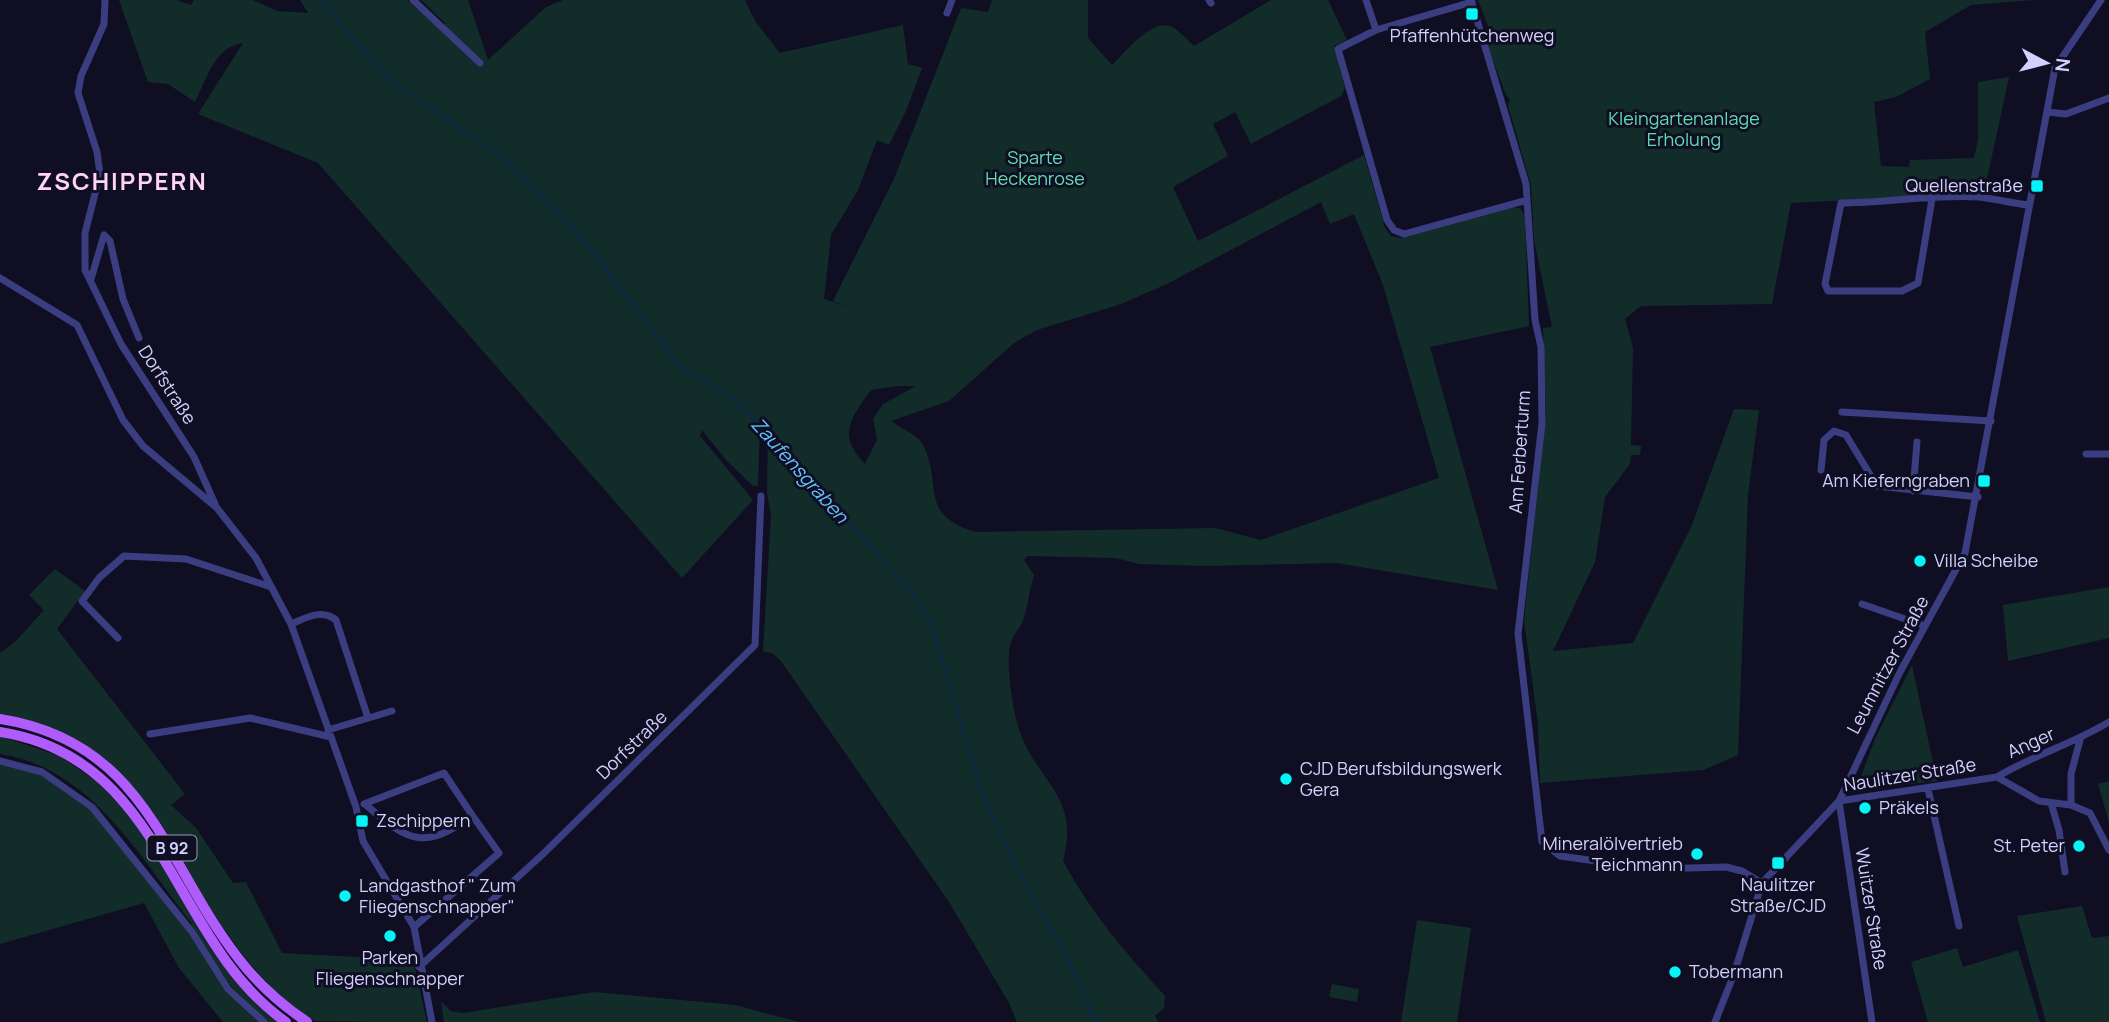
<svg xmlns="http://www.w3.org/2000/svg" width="2109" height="1022" font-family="Manrope,sans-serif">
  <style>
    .green { fill: #122d29; fill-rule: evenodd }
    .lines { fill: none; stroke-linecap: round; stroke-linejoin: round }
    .stream { stroke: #0e2947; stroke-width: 2.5 }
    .street { stroke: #3a3e81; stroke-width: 7 }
    .primary { stroke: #b05bfb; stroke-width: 10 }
    .poi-dot { fill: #05f5f6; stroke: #100e23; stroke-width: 2.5 }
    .labels { text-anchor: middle; stroke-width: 6; stroke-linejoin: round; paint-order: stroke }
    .shield { fill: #100e23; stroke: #9896bc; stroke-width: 2 }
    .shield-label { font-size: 16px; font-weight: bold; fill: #d2d1fe }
    .poi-label { font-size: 18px; fill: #d2d1fe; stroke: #100e23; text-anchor: start }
    .park-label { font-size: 18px; fill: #5fddb1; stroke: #100e23 }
    .street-label { font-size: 18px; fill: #d2d1fe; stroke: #100e23 }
    .water-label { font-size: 19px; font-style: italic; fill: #62c3fc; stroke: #100e23 }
    .district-label { font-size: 24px; font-weight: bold; letter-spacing: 2px; fill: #fed3f3; stroke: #100e23 }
  </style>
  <rect width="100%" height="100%" fill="#100e23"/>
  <path class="green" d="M119,0h57l15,5 3,-5h59l24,11 31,2 -8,-13h107l33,29 5,-6 -24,-23h47l20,60 58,-53 17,-7h182l10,21 25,32 123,-28 5,39 14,4 -16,43 -17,34 -12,-5 -19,50 -27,45 -7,64 25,8 -16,-6 61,-122 67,-171 27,4 4,-12h96v38l24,27c13,-12 40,-48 60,-38 8,4 15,13 22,19l77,-46h57l19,40 -13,6 11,42 -4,8 -90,48 -16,-32 -22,12 15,32 -55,31 25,54 166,-86 21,73 6,8 10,2 113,-31 7,2 4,8 4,109 -99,21 68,243 -161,-27 -131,3 -67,-2 -23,-6 -89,-2 -3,4 10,15c-5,16 -6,33 -12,48 -3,6 -9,12 -11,19 -6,15 1,64 6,80 14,57 65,71 46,138 26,51 64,94 102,136l-1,12 -9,8 3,6h-141l-8,-19 -60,-101 -168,-241 -9,-8 -9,-1 8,-137 -4,-22 1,-68 -8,-5 -2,66h-5l-27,-26 -24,-30 -2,6 53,64 -71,78 -364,-415 -120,-49 45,-71c-28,3 -37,37 -48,59l-27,-18 -20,-2zM1321,202l9,22 24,-10 29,71 56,193 -178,62 -46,-12 -238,4c-61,-16 -33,-50 -55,-89 -6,-9 -22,-15 -31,-22l58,-20 65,-58 23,-13 84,-26 46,-20zM897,386h19l-33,18 -10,15 4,21 -12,24c-28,-29 -15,-45 6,-74z
    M1478,0h556l-63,5 -46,27 5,47 -34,18 -22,5 7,64 28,1 1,-7 64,-2 4,-19v-57l31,-5 -25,116 -193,10 -19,101 -131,2 -16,13 8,29 -2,97 10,1 -1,9h-9l-1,9 -25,33 -10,65 -42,89 80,-8 59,-118 42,-116 25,1 -11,85 -10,260 -35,15 -163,13 -2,-60 -14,-103 22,-206 -3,-86 9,-1 -18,-87 -3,-55 -23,-79 2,-7 -4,-4 -20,-53 2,-16z
    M55,569l30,22 -28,38 128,165 -14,11 25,23 37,55 13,-1 36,71 131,7 14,62c-22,0 -96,0 -112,-1 -20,-7 -39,-29 -53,-44 -97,-106 -94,-228 -262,-263v-61l16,-12 28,-31 -15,-15z
    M2109,587v51l-101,23 -5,-56z
    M1912,665l25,116 -81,9 19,-51z
    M0,736l60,20 37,26 29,28 124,186 28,26h-10l-37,-36 -41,-60 2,-2c-52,-67 -101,-156 -192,-170z
    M0,764l33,7 36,20 22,18 98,125 39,57 31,31h-36l-44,-54 -35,-65 -144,41z
    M2109,781v42l-11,-39z
    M2082,906l10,32 17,-2v86h-63l-29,-106z
    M1417,920l54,8 -14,94h-56z
    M1957,948l6,19 55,-17 22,72h-112l-17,-60z
    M1332,984l27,5 -2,13 -28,-5z
    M594,992l141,13 64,17h-355l-3,-21 10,10 12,2z"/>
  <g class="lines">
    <path class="stream" d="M320,0l69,79 114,79 81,82 97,127 46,27 57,52 32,43 97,103 18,32 51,168 32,71 53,94 29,65"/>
    <path class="street" d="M105,0l-1,24 -23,52 -3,17 19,59 3,22 -15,59v37l36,74 73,113 21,47
      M413,0l67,63
      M1209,0l2,3
      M1366,0l10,30
      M1471,0l55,184 9,136 6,27 1,76 -24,211 24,208 18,14 93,13 73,-2 16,4 20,12
      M1472,2l-96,28 -38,19 49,171 7,10 10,4 123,-34
      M947,13l5,-13
      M2047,112l19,2 43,-16
      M1932,199l-14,84 -16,8h-74l-3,-7 16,-81c45,0 92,-9 138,-6 16,2 33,6 49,8
      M104,235l6,6 13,58 16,39
      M0,278l77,47 46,95 20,26 74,62 39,50 35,66 65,183 7,34 51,86 18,95
      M91,279l13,-44
      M1842,412l149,9
      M2086,454h23
      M1821,470l3,-30 10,-9 12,4 31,51 101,11
      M1913,491l4,-49
      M1862,604l63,22
      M291,624c15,-6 31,-16 45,-4l32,98
      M118,638l-36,-37 17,-23 25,-22 62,3 85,28
      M328,730l64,-19
      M150,734l100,-16 81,19
      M0,761l42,11 50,35 100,125 36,57 36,33
      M1997,777c36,-22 76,-33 112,-55
      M1928,789l31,137
      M1839,801l158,-24 42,24 32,4 19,8 19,37
      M1839,801l33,221
      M2051,803l8,27 6,42
      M364,804l80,-31 28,42
      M365,804c42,37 60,48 107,11l27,38 -85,74
      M2071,805v-31l9,-34
      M419,967l124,-113 212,-209 6,-149
      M1715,1022l19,-48 28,-91 77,-82 61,-129 65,-119 90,-485 46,-68"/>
    <path class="primary" d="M0,719c152,24 165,153 247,250 18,21 38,38 60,53
      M0,732c167,26 169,208 286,290"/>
  </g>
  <g class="poi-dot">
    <rect x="1465" y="7" width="14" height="14" rx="3.5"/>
    <rect x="2030" y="179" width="14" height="14" rx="3.5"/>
    <rect x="1977" y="474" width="14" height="14" rx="3.5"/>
    <circle cx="1920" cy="561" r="7"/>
    <circle cx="1286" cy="779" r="7"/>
    <circle cx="1865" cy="808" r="7"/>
    <rect x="355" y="814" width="14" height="14" rx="3.5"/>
    <circle cx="2079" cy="846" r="7"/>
    <circle cx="1697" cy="854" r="7"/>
    <rect x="1771" y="856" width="14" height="14" rx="3.5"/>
    <circle cx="345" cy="896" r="7"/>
    <circle cx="390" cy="936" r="7"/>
    <circle cx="1675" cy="972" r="7"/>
  </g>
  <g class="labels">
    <rect class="shield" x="147.5" y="835.5" width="49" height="25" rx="5"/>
    <g class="shield-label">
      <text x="172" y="854">B 92</text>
    </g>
    <g class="poi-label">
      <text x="1472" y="42" text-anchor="middle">Pfaffenhütchenweg</text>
      <text x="2023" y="192" text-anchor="end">Quellenstraße</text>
      <text x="1970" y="487" text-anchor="end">Am Kieferngraben</text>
      <text x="1934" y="567">Villa Scheibe</text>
      <text x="1300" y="775">CJD Berufsbildungswerk<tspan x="1300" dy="21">Gera</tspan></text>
      <text x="1879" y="814">Präkels</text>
      <text x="376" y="827">Zschippern</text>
      <text x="1683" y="850" text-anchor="end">Mineralölvertrieb<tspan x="1683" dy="21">Teichmann</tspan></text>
      <text x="2065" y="852" text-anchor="end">St. Peter</text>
      <text x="1778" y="891" text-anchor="middle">Naulitzer<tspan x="1778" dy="21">Straße/CJD</tspan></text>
      <text x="359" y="892">Landgasthof " Zum<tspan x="359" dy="21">Fliegenschnapper"</tspan></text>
      <text x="390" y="964" text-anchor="middle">Parken<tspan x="390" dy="21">Fliegenschnapper</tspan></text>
      <text x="1689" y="978">Tobermann</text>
    </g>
    <g class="park-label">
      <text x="1684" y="125">Kleingartenanlage<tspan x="1684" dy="21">Erholung</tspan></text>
      <text x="1035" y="164">Sparte<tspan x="1035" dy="21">Heckenrose</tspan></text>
    </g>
    <g class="street-label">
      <text transform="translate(167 385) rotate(57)" y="6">Dorfstraße</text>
      <text transform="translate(1520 452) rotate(-86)" y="6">Am Ferberturm</text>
      <text transform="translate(1888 665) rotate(-62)" y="6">Leumnitzer Straße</text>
      <text transform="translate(2031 743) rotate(-24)" y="6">Anger</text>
      <text transform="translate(632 745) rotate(-44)" y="6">Dorfstraße</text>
      <text transform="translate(1910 775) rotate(-9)" y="6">Naulitzer Straße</text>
      <text transform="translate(1871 909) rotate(81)" y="6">Wuitzer Straße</text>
    </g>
    <g class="water-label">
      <text transform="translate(800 470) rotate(48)" y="7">Zaufensgraben</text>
    </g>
    <g class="district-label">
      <text x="122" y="190">ZSCHIPPERN</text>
    </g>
  </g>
  <g transform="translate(2046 63) rotate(97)" stroke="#100e23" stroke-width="5" paint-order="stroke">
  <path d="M0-5L12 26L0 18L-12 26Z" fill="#d2d1fe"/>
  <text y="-10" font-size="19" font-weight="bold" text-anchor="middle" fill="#d2d1fe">N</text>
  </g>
</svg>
